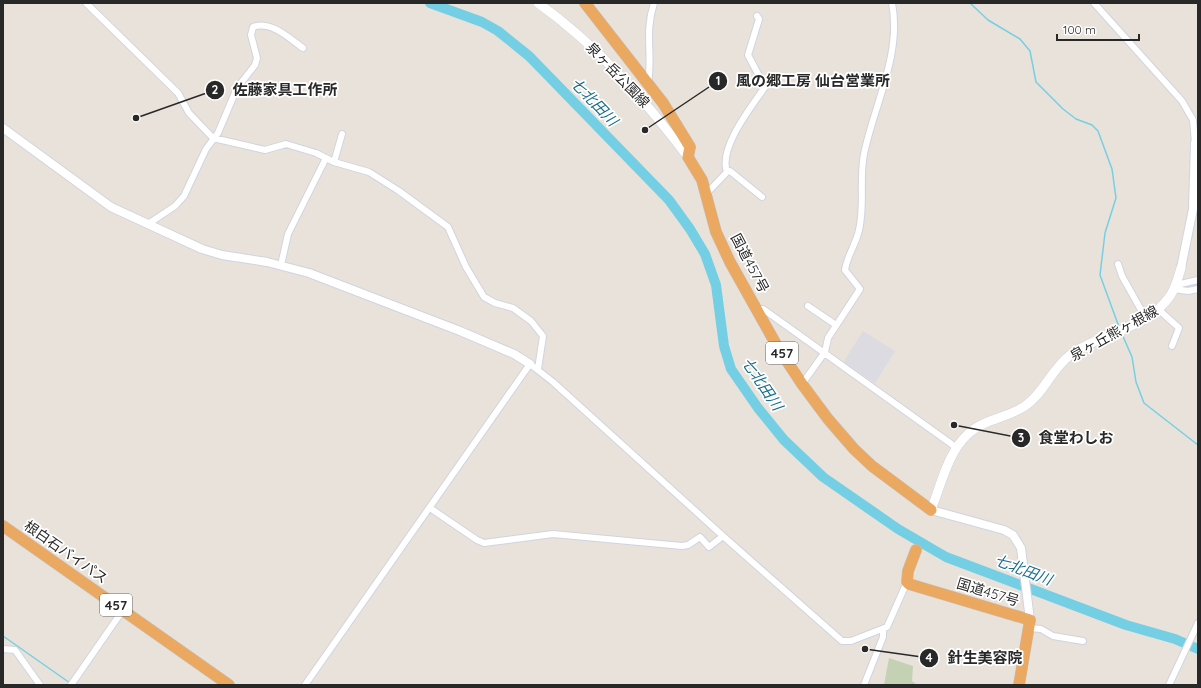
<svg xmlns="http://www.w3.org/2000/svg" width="1201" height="688" font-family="Quicksand,'Noto Sans JP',sans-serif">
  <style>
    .industrial { fill: #dcdbe2 }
    .cemetery { fill: #c4d2b3 }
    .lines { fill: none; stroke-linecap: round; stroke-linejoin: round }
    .stream { stroke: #75cfe4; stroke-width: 1.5 }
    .river { stroke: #75cfe4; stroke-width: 10 }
    .minor-casing { stroke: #d0d4e0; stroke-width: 8 }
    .tertiary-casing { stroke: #d0d4e0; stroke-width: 10 }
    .secondary-casing { stroke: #d0d4e0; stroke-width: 10 }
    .trunk-casing { stroke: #c3c3c3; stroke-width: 12 }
    .minor { stroke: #fff; stroke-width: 6 }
    .tertiary { stroke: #fff; stroke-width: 8 }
    .secondary { stroke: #fff; stroke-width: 9 }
    .trunk { stroke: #eba861; stroke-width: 11 }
    .labels { text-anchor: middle; stroke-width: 3.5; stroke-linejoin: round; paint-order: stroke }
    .shield { fill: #fff; stroke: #686868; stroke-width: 1 }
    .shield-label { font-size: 13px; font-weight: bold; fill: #282828 }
    .street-label { font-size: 14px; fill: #282828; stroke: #fff }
    .water-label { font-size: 15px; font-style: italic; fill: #176d8c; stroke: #fff }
    .leader { fill: none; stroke: #282828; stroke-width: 1.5 }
    .callout-dot { fill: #282828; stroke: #fff; stroke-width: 1.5 }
    .mark-label { font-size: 12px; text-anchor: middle; font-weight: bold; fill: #fff }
    .callout-label { font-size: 15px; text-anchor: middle; font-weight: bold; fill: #282828; stroke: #fff; stroke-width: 3.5; stroke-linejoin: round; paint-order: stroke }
  </style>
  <rect width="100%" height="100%" fill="#e9e2da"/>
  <path class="industrial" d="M863,331l32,20 -20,32 -32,-20z"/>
  <path class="cemetery" d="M889,658l24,8 -1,15 5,4h-33z"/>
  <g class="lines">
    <path class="stream" d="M970,3l18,17 32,19 10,12 6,31 27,27 13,10 16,6 6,6 14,38 4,29 -11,35 -5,42 19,52
      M1122,334l10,23 4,25 8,21 54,42
      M3,636l67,47"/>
    <path class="river" d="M430,3l52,19 16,9 31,25 140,144 21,29 15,25 11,31 8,61 7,23 27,39 26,32 39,37 75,52 48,28 180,68 49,14 23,10"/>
    <g class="minor-casing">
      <path id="minor" d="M86,3l92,90 11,20 24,25 52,12 21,-6 30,9 18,9 35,10 30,19 49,36 18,40 18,30 11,6 18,5 18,13 12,15 -5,33
        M1094,3l88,98 11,19 2,23
        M648,83c5,-28 -4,-50 6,-80
        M334,162l8,-28
        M727,172c-9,-24 25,-66 38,-85l-17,-32 11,-36 -2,-3
        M707,193l20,-21 3,-1 32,26
        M148,224l27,-18 9,-10 22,-47 12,-16 19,-45 18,-23 2,-7 -6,-23 2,-8c18,-7 37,12 50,21
        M1118,264l4,12 23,41
        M281,265l7,-31 38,-76
        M1176,285l22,-5
        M1174,289l14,2 10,-2
        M808,306l28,19
        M757,309h6l194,139
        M1158,309l21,19 -7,18
        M802,384l23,-32 3,-14 32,-49 -15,-19c2,-14 11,-26 14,-40 6,-25 0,-50 5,-76 10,-49 38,-100 28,-151
        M430,508l47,32 7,3 69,-9 129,12 6,-1 12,-8 9,10 14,-11
        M1030,628l11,1 12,7 30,5
        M3,649l12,1 25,35
        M71,685l52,-75
        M305,685l225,-321 23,18 170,154 119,105h9l36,-14 20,-45
        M864,685l19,-48v-7
        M1169,685l29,-62"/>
    </g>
    <g class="tertiary-casing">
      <path id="tertiary" d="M3,128l108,79 91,42 20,6 45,7 42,11 151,58 54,23 16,10
        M1181,268l12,-59 2,-66
        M931,510l73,20 9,5 8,13 9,72"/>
    </g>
    <g class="secondary-casing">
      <path id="secondary" d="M538,3c59,42 106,96 150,154
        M931,510c10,-25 17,-58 37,-76 16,-15 39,-16 57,-28 19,-13 26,-36 44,-50 30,-23 79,-27 101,-60 6,-9 8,-18 11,-28"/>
    </g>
    <g class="trunk-casing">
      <path id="trunk" d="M585,3l78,100 27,44 -2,10 14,23 14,52 14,30 47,84 25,38 26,35 26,30 18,17 59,44
        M3,526l226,159
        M916,550l-8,21 -1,11 2,2 121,36 -11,65"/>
    </g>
    <use href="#minor" class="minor"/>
    <use href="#tertiary" class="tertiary"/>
    <use href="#secondary" class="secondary"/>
    <use href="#trunk" class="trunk"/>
  </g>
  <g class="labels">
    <g class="shield">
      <rect x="766" y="342" width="32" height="22" rx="3"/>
      <rect x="100" y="594" width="32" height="22" rx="3"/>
    </g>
    <g class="shield-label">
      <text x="782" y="358">457</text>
      <text x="116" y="610">457</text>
    </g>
    <g class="street-label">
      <text transform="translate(618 75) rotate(46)" y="5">泉ヶ岳公園線</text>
      <text transform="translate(750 263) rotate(62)" y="5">国道457号</text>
      <text transform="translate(1114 333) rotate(-29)" y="5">泉ヶ丘熊ヶ根線</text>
      <text transform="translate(66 552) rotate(35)" y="5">根白石バイパス</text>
      <text transform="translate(988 592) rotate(17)" y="5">国道457号</text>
    </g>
    <g class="water-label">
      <text transform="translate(594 102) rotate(46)" y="5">七北田川</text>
      <text transform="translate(762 384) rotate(56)" y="5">七北田川</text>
      <text transform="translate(1023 570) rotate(21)" y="5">七北田川</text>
    </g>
  </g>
  <path class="leader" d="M645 130L718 81M136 118L215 90M954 425L1021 438M865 649L929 658"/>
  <g class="callout-dot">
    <circle cx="645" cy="130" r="4"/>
    <circle cx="136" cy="118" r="4"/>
    <circle cx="954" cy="425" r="4"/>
    <circle cx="865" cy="649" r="4"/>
    <circle cx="718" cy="81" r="10"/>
    <circle cx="215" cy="90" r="10"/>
    <circle cx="1021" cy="438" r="10"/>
    <circle cx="929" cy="658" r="10"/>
  </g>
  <g class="mark-label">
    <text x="718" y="85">1</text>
    <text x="215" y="94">2</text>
    <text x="1021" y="442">3</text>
    <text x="929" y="662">4</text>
  </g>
  <g class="callout-label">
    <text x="813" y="86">風の郷工房 仙台営業所</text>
    <text x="285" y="95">佐藤家具工作所</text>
    <text x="1076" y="443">食堂わしお</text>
    <text x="985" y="663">針生美容院</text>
  </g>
  <rect width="1201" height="688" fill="none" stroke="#282828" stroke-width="8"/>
  <path d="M1057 34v6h82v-6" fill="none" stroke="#282828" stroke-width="2"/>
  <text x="1063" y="34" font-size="12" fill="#282828" stroke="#ffffff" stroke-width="3" paint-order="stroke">100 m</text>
</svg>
